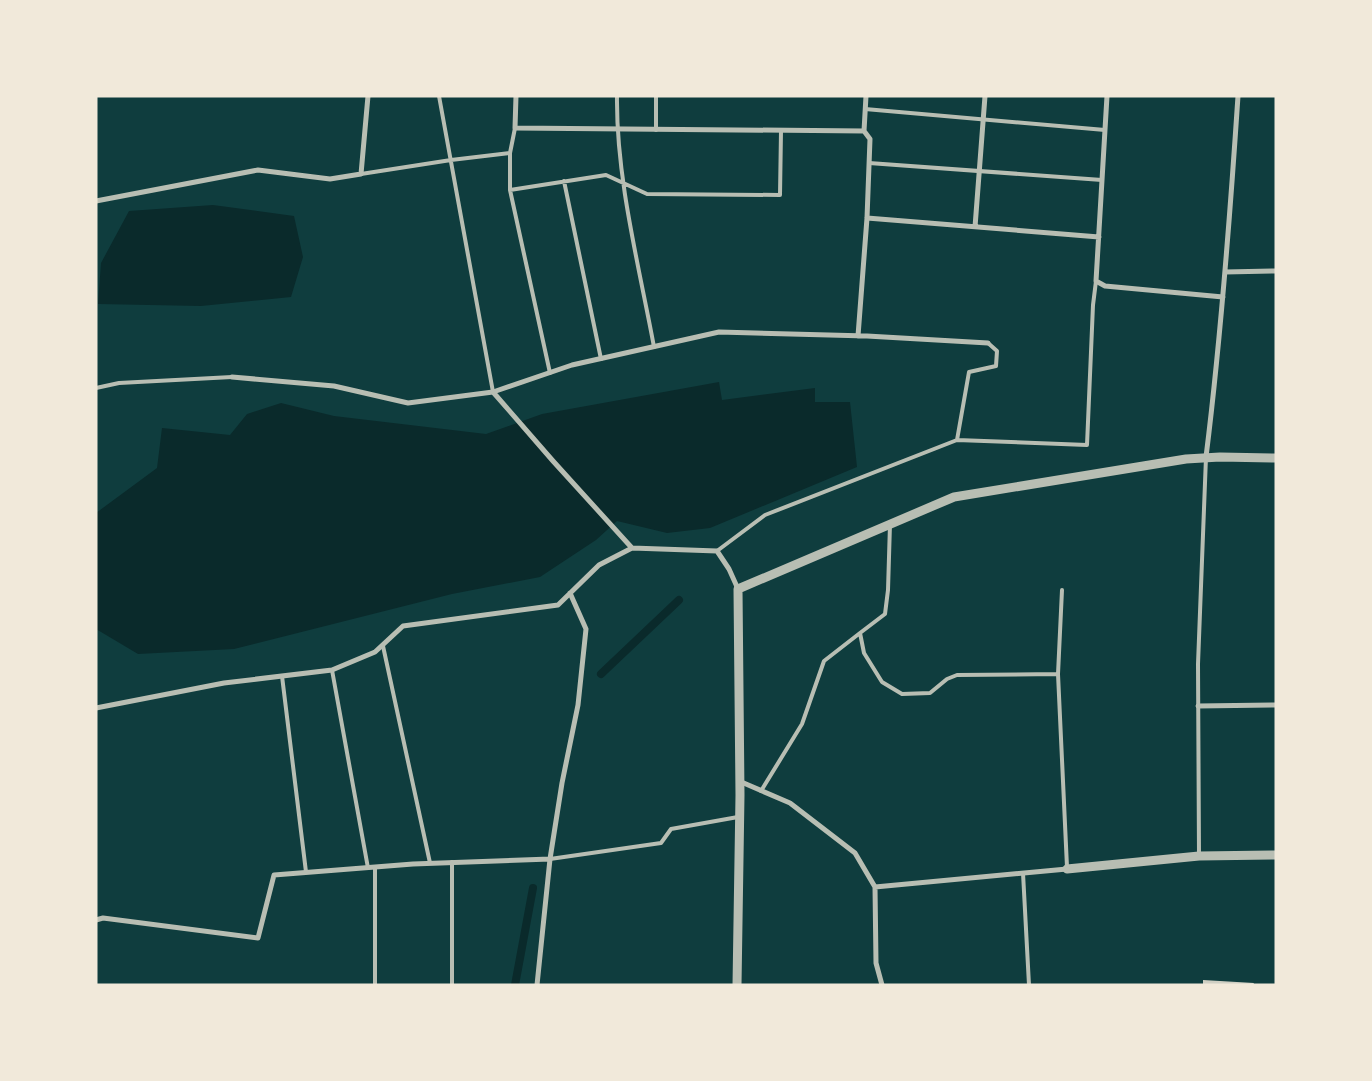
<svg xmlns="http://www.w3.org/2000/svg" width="1372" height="1081" font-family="'Fira Sans',sans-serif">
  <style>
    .water { fill: #0a2a2b }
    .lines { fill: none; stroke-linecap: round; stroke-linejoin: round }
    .stream { stroke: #0a2a2b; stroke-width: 8 }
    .building { fill: #cfcfc3 }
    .service { stroke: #b8beb3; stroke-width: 4 }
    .minor { stroke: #b8beb3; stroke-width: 5 }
    .tertiary { stroke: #b8beb3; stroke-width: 9 }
  </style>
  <rect width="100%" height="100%" fill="#0f3d3e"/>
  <path class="water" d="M213,205l81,11 9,41 -12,40 -90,9 -103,-2 3,-41 28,-52z
    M719,382l3,18 93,-12v14h35l7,65 -147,61 -43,5 -50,-12 -21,19 -56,37 -88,17 -218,55 -96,5 -42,-25v-116l61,-45 5,-40 68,7 17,-21 34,-11 53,13 152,18 56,-20z"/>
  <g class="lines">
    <path class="stream" d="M601,674l78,-74
      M515,985l18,-97"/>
  </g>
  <path class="building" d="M1203,980l51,3 -1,2h-50z"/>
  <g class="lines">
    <path class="service" d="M439,96l54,296
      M617,96c-1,82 22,170 37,251
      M656,96v34
      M865,109l240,21
      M515,128l-5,25v37l40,183
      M869,163l233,17
      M361,174l90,-14 59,-7
      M564,181l37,178
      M510,190l96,-15 41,19 133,1 1,-64
      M96,388l23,-5 113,-6
      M957,440l12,-68 27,-6 1,-15 -9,-8
      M717,551l48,-36 192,-75 130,5 6,-140 3,-24
      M1062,590l-4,84 9,193
      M860,633l25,-19 3,-24 2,-66
      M383,646l47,217
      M332,670l36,198
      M282,676l24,196
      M761,791l41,-67 22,-63 36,-28 4,20 18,29 20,12 28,-1 17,-14 10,-4 101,-1
      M1199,855l-1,-191 8,-207
      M550,859l111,-16 10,-14 67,-12
      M375,867v118
      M1023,873l6,112
      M452,985v-123"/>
    <path class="minor" d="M516,96l-1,32 349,3
      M1107,96l-11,185 9,5 118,11
      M96,201l162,-31 72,9 31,-5 7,-78
      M867,218l232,19
      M975,227l10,-131
      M1225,272l51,-1
      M858,336l9,-118 3,-79 -6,-8 2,-35
      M232,377l102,9 74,17 85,-11 79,-27 147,-33 148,4 121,7
      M493,392l60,69 79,87
      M1206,457c15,-120 24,-240 32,-361
      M1198,706l78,-1
      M96,708l128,-25 108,-13 43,-18 28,-26 155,-21 41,-40 33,-17 85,3 12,18 9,20
      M739,781l51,22 65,50 20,34 192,-18
      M875,887l1,76 6,22
      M96,920l7,-2 155,20 16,-63 139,-11 137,-5
      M537,985l13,-126 12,-76 16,-78 8,-76 -16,-36"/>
    <path class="tertiary" d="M1067,869l132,-13 77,-1
      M737,985l3,-190 -2,-206 216,-92 232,-38 34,-2 56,1"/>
  </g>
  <rect width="1372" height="1081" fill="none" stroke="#f1e9da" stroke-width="195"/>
</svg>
